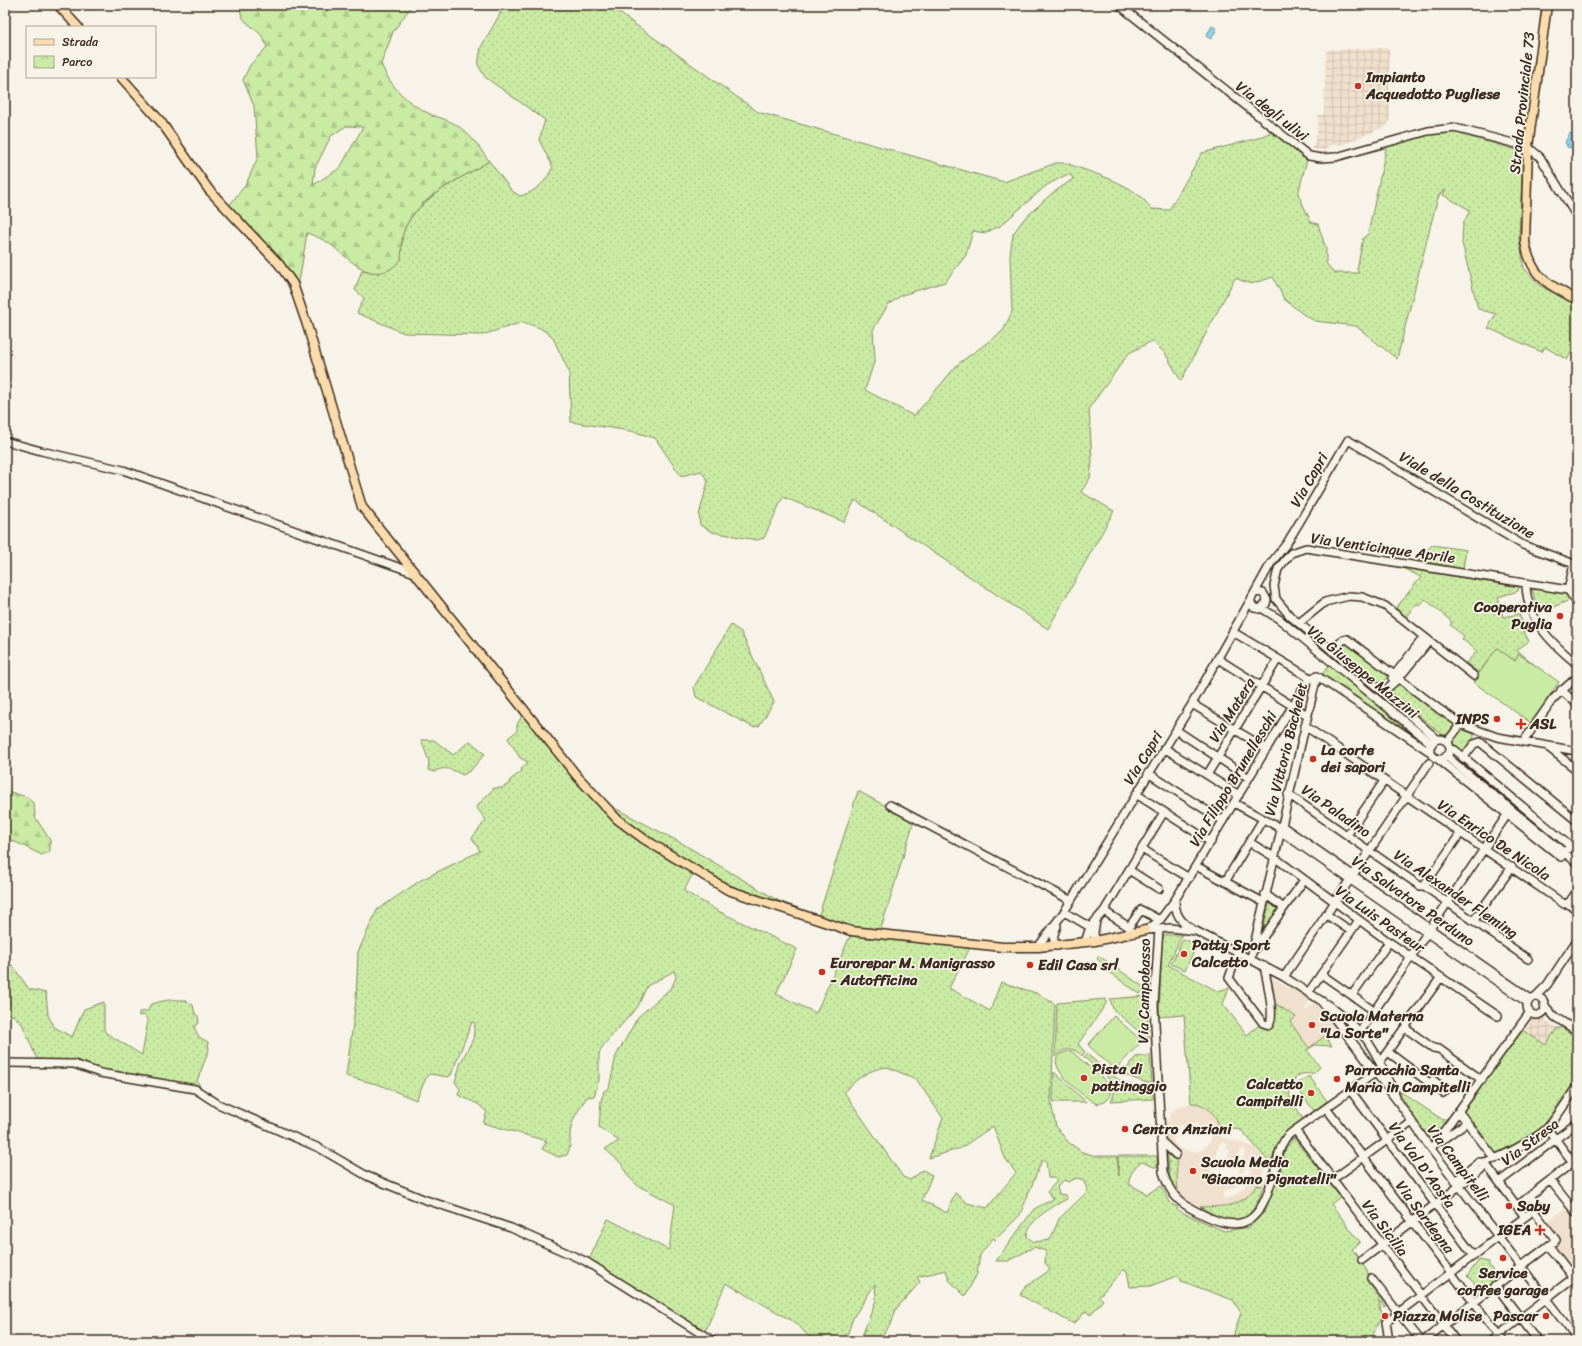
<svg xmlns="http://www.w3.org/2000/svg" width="1582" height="1346" font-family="Sriracha,sans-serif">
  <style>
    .built { fill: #f1e0ce; fill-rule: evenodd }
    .industrial { fill: url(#industrial-grid) }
    .grass { fill: url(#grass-dots); stroke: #828a60; fill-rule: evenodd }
    .forest { fill: url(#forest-firs); stroke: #828a60; fill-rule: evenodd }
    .park { fill: url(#park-crowns); stroke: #828a60 }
    .pitch { fill: #caeba3; stroke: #828a60 }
    .water { fill: url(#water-ripples); stroke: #6c8e9b }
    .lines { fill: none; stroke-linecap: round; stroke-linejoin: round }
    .minor-casing { stroke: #3b2a1e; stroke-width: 10 }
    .major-casing { stroke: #3b2a1e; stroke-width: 11 }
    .minor { stroke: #f7f3e8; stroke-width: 7 }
    .major { stroke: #fcdcac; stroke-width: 8 }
    .poi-dot { fill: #c8321e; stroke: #f7f3e8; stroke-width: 1.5 }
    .labels { text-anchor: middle; stroke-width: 3.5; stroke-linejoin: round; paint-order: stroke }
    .poi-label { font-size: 15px; font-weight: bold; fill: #3b2a1e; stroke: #f7f3e8; text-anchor: start }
    .street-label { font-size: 15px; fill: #3b2a1e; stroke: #f7f3e8 }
  </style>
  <defs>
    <pattern id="industrial-grid" width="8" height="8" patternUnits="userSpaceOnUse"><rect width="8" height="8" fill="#f1e0ce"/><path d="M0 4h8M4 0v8" fill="none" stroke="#d0c0b0"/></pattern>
    <pattern id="grass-dots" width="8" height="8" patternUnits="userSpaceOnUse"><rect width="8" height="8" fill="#caeba3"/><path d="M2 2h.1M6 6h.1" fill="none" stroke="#aeca8c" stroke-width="1.8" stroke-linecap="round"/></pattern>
    <pattern id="forest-firs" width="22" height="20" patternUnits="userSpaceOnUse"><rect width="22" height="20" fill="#caeba3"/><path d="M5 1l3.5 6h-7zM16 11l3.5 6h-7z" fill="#aeca8c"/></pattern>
    <pattern id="park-crowns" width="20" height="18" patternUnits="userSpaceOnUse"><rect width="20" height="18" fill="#caeba3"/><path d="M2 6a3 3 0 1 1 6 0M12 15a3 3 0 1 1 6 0" fill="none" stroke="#aeca8c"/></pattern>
    <pattern id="water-ripples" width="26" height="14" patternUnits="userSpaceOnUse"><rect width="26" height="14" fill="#8cd1ee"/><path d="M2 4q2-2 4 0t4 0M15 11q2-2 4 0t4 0" fill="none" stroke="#7ab4cc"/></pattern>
  </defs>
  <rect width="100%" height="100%" fill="#f7f3e8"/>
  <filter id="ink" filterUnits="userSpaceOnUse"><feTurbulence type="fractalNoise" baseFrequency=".025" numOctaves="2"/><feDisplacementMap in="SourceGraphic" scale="8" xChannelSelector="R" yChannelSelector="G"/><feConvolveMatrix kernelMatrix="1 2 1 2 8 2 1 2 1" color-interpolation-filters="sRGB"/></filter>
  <g filter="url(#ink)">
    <path class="built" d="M1271,978l19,11 1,-2 19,12 -6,12 11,-9 20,27 -26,19 -19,-27 5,-4 -19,-13z
      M1194,1103l12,4 7,6 5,9 1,14 37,12 11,13 -6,16 5,2 -3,7 -6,-1 -9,12 -14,7 -34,3 -22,-13 -2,-42 -9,-12 -1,-16 5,-10 5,-6 7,-3zM1197,1122l1,1 -2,3 3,1 1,5h3l-1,-5 8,-2 3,7 -3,9 -5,7 -8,4 -17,-3 -6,-6 -1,-4 3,-2 -1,-3h2l-5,-1 3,-2 -2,-4 14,-3 1,2zM1221,1142l7,2 -2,4 4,2 -6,15 8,3 9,-20 5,2 -8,21 5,2 8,-19 6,3 -7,17 1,1 -1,5 -11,13 -11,5h-5v-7l11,-3 9,-10 -5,-2 -2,5 -11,3h-8l-6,-7 -1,-12 7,2 2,-4 -3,-1 2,-5 -3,-2z
      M1568,1206l9,11v54l-3,3 -21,-27 8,-6 -14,-19z"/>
    <path class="industrial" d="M1386,48l3,2 1,69 -3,7 -46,19h-9l-7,5 -13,-1 5,-15 1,-19h6l2,-63 2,-2z
      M1541,1017l16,11 -11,17 -22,-14 9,-12z"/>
    <path class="grass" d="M502,5h106l150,107 246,70 52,-19h10c27,11 70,20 85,46l18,1 33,-57 56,-15 15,-7 35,25 -10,38 13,28 7,2 8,25v14l8,10h25l-2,-3 6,-32 5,-4 19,-90 39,-10 26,-2 69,19 2,6 -4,79 5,32 15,17 38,20v38l-10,17 -22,-13 -3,5 -54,-24 8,-14 -18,-5 -16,-66 1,-19 7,-14 -27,-15 2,-5 -6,5 -4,13 -38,151 -41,-33 -41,-5 -11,-6 -20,-16 -11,-22 -22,7 -16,-6 -54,103 -16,-28 -13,-12 -23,12 -40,55 3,54 -2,16 -9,14 33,19 -66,118 -193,-129 -11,22 -61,-25 -19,41 -7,2 -45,-8 -12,-7 -1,-10 9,-34 -7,-10 -20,5 -26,-38 -24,-7 -60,-9 -2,-50 -17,-36 -12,-8 -17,-6 -41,13 -78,-2 -47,-20 7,-15 -9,-8 7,-20 16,3 23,-13c1,-9 0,-22 3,-30 14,-33 57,-51 85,-69l23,30 8,5c17,-4 26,-15 33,-29l-14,-27 6,-20 -60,-43 -7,-12 3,-18 19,-33zM1066,175h5l2,4 -23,16 -27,25 -10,14 -3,22 2,56 -9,19 -45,33 -44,52 -49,-26 10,-31 -2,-29 15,-25 14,-10 43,-13 21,-27 7,-24 12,2 15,-7 47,-41z
      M1400,567l119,18 -1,6 -20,6 5,20 16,-3 4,10 -3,1 9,16 -12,9 19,16 -17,-12 -4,7 -18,-13 -18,25 -13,-10 11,-12 -15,-12 2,-3 -14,-11 2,-3 -27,-23 -6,6 -3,-1 -10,13 -10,-9 25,-31z
      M1532,589l33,4 5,7 -31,13z
      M731,625l10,7 33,70 -15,24 -6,1 -57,-30 -2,-10z
      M1398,683l57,41 -10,13 -56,-46z
      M524,712l87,104 83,55 -10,20 34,20 79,38 -21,45 40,19 34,-77 120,12 -21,40 41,23 11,-29 35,11 19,11 -4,99 5,23 12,16 14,10 14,4h21l2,20 -1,-20h39v11h-3l-12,-5c-7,2 -14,15 -13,22l18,10 14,-8 10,18 7,3 -1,3 47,21 26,-4 15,-16 15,-39 5,-23 9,-11 46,59 -9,7 29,38 -8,7 16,23 -2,8 20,26 -2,1 -6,-7 3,9 -2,-1v2h2l2,6 3,-1 1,1 -5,4 -1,-2 -11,23h-141l4,-4 8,-24 -8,-13 -52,-19v-3l-4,-2 -27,10 -20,1 -3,-16 -4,-1 -24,26 4,4 -13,15 -4,-4 -12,13 -54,-29 4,-7 26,-18 -5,-7 1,-12 -12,-4 -26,14h-12l38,-52 19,-10 -6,-7 10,-11 -3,-3h-6l-2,-17 -4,-1 -22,55 -25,25 -2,-2 -13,17 -3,19 -12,22 -16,-16 -3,-10 -29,7 3,5 -24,27 -4,13 -9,13 -1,6h-22l16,-41 -1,-16 -22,34 -8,23c-23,0 -33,4 -47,-17l-72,-41 -22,51 -116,-72 20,-43 61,31 6,-45 -38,-20 -9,-9 -7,-13 -16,-14 14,-8 -20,-14 2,-26 3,-10 5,-3 7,-32 22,-39 34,-30 4,-10 -2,-6 -27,15 -9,20 -36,41 -3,7v26l-5,16 -7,1c-6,9 -14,20 -16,31 -3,11 2,14 -4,27l-9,2 -16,-8 5,-8 -64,-18 4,-11 -9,-8 -20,-9 2,-6 -5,-7 6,-20 12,-23 2,-16 -3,-1 -21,53 -3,2 -18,-3 -3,2 -11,24 -36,-15 -34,-9 10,-76 2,-48 19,-42 44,-30 59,-29 -8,-13 14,-18 -10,-13 18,-19h8l8,-5 -1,-2 13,-10 -1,-2 7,-7 -8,-4 -12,-20 9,-7v-6zM887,1067l29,12 27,39 -14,40 32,-10 32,-22 12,32 11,15 -29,35 -20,-5 -12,-10 -8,20 -25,-13 10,-25 -9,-5 -13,10 -7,-3 -59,-85c12,-13 25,-23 43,-25zM1077,1178l6,2 5,11 -29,28 -9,21 -16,2 -7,-5c0,-17 27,-31 40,-38l-2,-4 -6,-1 -2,-7 7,-7 4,2z
      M421,740h13l19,15 17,-14 15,13 -14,16 -8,5c-11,-5 -18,-10 -29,-3l-6,-2 1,-9z
      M858,791l39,21 18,6 -36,117 -106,-27 -125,-68 -39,-30v-5l74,39 94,56 41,18z
      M1270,901l11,8 -17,22 -1,-2z
      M1165,935h17l-14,30 49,26 12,-3 -6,16 24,31 12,-10h3l12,-11 2,-10 20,13 -6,5 19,26 16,-12 7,10 -17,-1 -8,5 13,17 -6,6 -13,1 -6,4 -6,17 14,24c-21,16 -25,19 -32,45l-30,-34 -22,-4c-4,-14 -14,-23 -28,-23l-7,-88 -25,2 3,-77z
      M12,965l17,24 17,4 2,22 6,12 18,10 12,-28 20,-7v27l2,4 36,22 6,-35 -4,-5 -5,1v-4l9,-1 2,-6c12,-5 31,-9 43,0l2,9 3,2 1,7 -5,4 5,10 9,5 1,8 -12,31 7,12 -98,-20 -37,-11 -32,-3 -15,-35 -8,-8 -9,-3v-43z
      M1146,996l3,43h-2l-34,-30 -3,-10z
      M1106,999v5l-28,40 7,8 -3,4c-9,-9 -18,-9 -27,1l2,-54z
      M1557,1028h5l15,9v41l-35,50 -46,27 -33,-43 59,-82 24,15z
      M1087,1054l20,17 -3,4 -20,-18z
      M1150,1055l2,28h-5l-25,-9 14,-17z
      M1054,1072l32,30h-33z
      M1109,1073c11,9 29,16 43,16l1,10 -42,2c6,-10 3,-17 -5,-25z
      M1398,1090l45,30 9,-4 -17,25h-3l-19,-24z
      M1167,1152l5,6h4l2,36 -8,-14z
      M1257,1185l6,1c-3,9 -6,19 -12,26 -14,18 -36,3 -51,-5 26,-1 41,1 57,-22z
      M1479,1260l10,2v4l11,13 -17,13 -16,-16z"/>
    <path class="forest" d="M241,5h171l-19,27 -12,32c10,24 27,40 51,51 9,3 19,6 26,11 13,9 22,22 31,35 -28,18 -71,35 -85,69 -3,8 -2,21 -3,30 -27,29 -49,1 -71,-16 -7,-5 -15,-8 -23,-11l-9,56 -70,-82 18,-23 12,-27 -4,-51 -11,-26 7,-15 17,-18c-2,-4 -3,-9 -6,-12 -9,-10 -23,-14 -20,-30zM346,126l17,1 -23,41 -27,17 2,-17 16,-32z
      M5,788l2,3 20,6 7,7 1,13 15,23v11l-8,4 -37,-18z"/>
    <path class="park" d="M1432,545l34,5 -3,19 -45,-9z
      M1346,642l44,32 -9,12 -44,-35z
      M1329,665l78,65 -2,2 -84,-56z
      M1461,729l13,5v3l-11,14 -12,-9z"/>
    <path class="pitch" d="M1497,648l18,13 4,-7 40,28 -28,41 -58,-41z
      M1183,939l14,6 -12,25 -14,-6z
      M1099,956l46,32 -5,6 -40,-28 2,-3 -5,-4z
      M1114,1016l28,25 -27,29 -27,-25z
      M1071,1051l39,34v12l-5,5 -8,2c-13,-6 -66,-48 -26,-53z
      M1309,1076l18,25 -13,10 -19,-26z"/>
    <path class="water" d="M1212,26l5,3 -6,10 -5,-3z
      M1570,133l6,4 -4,4v6l-4,1 -3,-6z"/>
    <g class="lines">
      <g class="minor-casing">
        <path id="minor" d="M1119,5l190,151 12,2 15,-1 92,-26 27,-3 73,19 12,10 37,60
          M5,441l36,10 82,19 292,103
          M1574,564l-6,26 9,13
          M1526,583c0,36 25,60 51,81
          M1255,592l8,1 4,7 -1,4 -7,5
          M1299,623l26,-21 24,-6 13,1 23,9 89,70
          M1233,632l77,46
          M1332,651l11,-11 4,-1 4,3 88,67 22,15 36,13 80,14
          M1218,659l89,56
          M1317,676l112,75
          M1392,678l32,-41
          M1561,690l16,14
          M1383,692l16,-14 30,-37
          M1192,704l75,45
          M1305,726l259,178 3,-1 10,7
          M1176,730l73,48
          M1430 749a10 10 0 1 1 20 0a10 10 0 1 1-20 0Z
          M1437,739l-54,-47 -93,-76 -14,-17 -2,-13 4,-17 13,-16 15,-5 262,42
          M1448,741l13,-17
          M1523,742l30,-43 24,-22
          M1432,744l-153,-125 -16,-10 -9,-1 -4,-7 21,-38 16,-20 15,-25 46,-78 175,105 54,20
          M1164,748l75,47
          M1549,748l28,22
          M1446,756l131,107
          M1463,758l11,-14 6,-2 97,79
          M1439,760l122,97 9,-11 -115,-96 -5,-1
          M1148,773l75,48
          M1207,775l71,-116
          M1136,794l75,48
          M1288,794l132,92h4l104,73
          M1234,803l46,25
          M890,805l180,95
          M1281,825l250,174
          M1280,831l248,172
          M1347,835l37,-54
          M1249,842l25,15 115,85 109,74
          M1142,849l47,29
          M1196,866l67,36
          M1129,870l30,19
          M1225,882l38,-63
          M1424,886l36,-52
          M1265,894l19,14
          M1175,900c0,14 5,21 17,29
          M1568,904l9,-13
          M1104,911l25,16 1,5
          M1064,912l26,15
          M1327,915l24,16
          M1474,920l38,-53
          M1057,926c-3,8 -6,13 0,20
          M1129,927l12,-17 19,10
          M1148,929l12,-9 15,-20 118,-195 17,-27 7,-2
          M1159,929l-5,76 9,167c8,26 19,33 43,44 46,22 57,-5 69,-46 3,-10 3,-20 9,-29 2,-5 7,-8 11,-11l80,-57
          M1146,930l24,-2 26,3 88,46 47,30 18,14 18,19 8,13 21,43
          M1095,941l-1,-9 2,-11
          M1085,942l5,-15 14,-16 60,-99
          M1038,947l26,-35 128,-208 58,-103
          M1254,950l50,-70
          M1238,953l-9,25 34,45 6,2c7,-9 -3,-47 -5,-59
          M1251,958l66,-282
          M1321,974l53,37
          M1284,977l145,-214
          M1308,993l51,-73
          M1352,995l37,-53
          M1535,997l12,-12 30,-45
          M1527 1006a9 9 0 1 1 18 0a9 9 0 1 1-18 0Z
          M1321,1001l78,102 32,46 146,190
          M1544,1005l11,12 22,14
          M1405,1028l28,20 6,1 43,31
          M1360,1032l147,-217
          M1388,1052l55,41 3,-3 -13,-10 -2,4
          M1380,1062l61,-85
          M5,1063l69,1 26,9 95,16 23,15 101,44 48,28 56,23 88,29 74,33 128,80
          M1350,1090l124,166
          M1326,1108l177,233
          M1459,1112l36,47
          M1547,1128l30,40
          M1295,1130l161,211
          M1442,1140l25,-18
          M1161,1141l15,14
          M1431,1149l99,-137
          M1485,1163l40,54
          M1332,1180l80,-58
          M1550,1180l27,34
          M1455,1181l24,-19c13,2 60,-25 69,-35 11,-12 20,-27 29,-41
          M1499,1182l78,-59
          M1517,1206l60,-47
          M1549,1246l28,36
          M1362,1260l121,-92 2,-5
          M1371,1278l50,63
          M1496,1286l42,55
          M1389,1341l-3,-19 152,-115 -8,-11
          M1423,1341l133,-101 -23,-30
          M1491,1341l86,-66"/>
      </g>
      <g class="major-casing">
        <path id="major" d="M58,5l20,22
          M1547,5l-19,142 -3,95c7,37 22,41 52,58
          M121,77l40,45 48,68 70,74 14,20 14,41 55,182 215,269 40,43 27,20 84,51 123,41 152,16h35l57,-6 51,-11"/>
      </g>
      <use href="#minor" class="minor"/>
      <use href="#major" class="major"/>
    </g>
  </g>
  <g class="poi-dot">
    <circle cx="1358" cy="86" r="4"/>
    <circle cx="1560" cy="616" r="4"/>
    <circle cx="1497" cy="719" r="4"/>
    <path d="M1519 718h4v4h4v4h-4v4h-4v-4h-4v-4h4z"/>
    <circle cx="1313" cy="759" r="4"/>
    <circle cx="1184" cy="954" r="4"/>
    <circle cx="1030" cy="965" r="4"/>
    <circle cx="822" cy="972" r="4"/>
    <circle cx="1312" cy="1025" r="4"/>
    <circle cx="1084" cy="1078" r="4"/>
    <circle cx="1337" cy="1079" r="4"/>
    <circle cx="1311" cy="1093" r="4"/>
    <circle cx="1125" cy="1129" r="4"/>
    <circle cx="1193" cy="1171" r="4"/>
    <circle cx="1509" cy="1206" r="4"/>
    <path d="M1538 1224h4v4h4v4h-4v4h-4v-4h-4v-4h4z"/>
    <circle cx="1503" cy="1258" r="4"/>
    <circle cx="1385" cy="1316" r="4"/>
    <circle cx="1546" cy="1316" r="4"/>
  </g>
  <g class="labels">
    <g class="poi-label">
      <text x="1366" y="82">Impianto<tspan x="1366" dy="17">Acquedotto Pugliese</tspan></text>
      <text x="1552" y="612" text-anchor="end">Cooperativa<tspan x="1552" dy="17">Puglia</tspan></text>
      <text x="1489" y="724" text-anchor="end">INPS</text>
      <text x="1530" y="729">ASL</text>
      <text x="1321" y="755">La corte<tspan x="1321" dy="17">dei sapori</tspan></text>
      <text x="1192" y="950">Patty Sport<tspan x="1192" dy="17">Calcetto</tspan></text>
      <text x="830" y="968">Eurorepar M. Manigrasso<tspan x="830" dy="17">- Autofficina</tspan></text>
      <text x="1038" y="970">Edil Casa srl</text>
      <text x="1320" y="1021">Scuola Materna<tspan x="1320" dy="17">"La Sorte"</tspan></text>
      <text x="1092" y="1074">Pista di<tspan x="1092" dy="17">pattinaggio</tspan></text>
      <text x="1345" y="1075">Parrocchia Santa<tspan x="1345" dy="17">Maria in Campitelli</tspan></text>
      <text x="1303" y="1089" text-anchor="end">Calcetto<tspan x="1303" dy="17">Campitelli</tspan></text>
      <text x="1133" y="1134">Centro Anziani</text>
      <text x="1201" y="1167">Scuola Media<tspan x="1201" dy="17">"Giacomo Pignatelli"</tspan></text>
      <text x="1517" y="1211">Saby</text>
      <text x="1531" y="1235" text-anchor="end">IGEA</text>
      <text x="1503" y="1278" text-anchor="middle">Service<tspan x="1503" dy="17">coffee garage</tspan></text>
      <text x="1393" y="1321">Piazza Molise</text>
      <text x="1538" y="1321" text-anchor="end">Pascar</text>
    </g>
    <g class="street-label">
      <text transform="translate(1522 103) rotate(-84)" y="5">Strada Provinciale 73</text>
      <text transform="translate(1272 111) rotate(38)" y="5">Via degli ulivi</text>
      <text transform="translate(1309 480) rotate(-60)" y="5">Via Capri</text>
      <text transform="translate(1467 495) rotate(31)" y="5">Viale della Costituzione</text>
      <text transform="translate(1383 548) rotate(8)" y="5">Via Venticinque Aprile</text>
      <text transform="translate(1363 672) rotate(39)" y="5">Via Giuseppe Mazzini</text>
      <text transform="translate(1232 710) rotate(-58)" y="5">Via Matera</text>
      <text transform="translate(1286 749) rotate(-76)" y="5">Via Vittorio Bachelet</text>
      <text transform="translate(1143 758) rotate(-58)" y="5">Via Capri</text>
      <text transform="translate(1233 779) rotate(-59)" y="5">Via Filippo Brunelleschi</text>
      <text transform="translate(1336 811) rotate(35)" y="5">Via Paladino</text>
      <text transform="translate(1494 840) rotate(34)" y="5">Via Enrico De Nicola</text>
      <text transform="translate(1456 894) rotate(34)" y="5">Via Alexander Fleming</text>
      <text transform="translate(1413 901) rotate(35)" y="5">Via Salvatore Perduno</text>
      <text transform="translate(1380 919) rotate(35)" y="5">Via Luis Pasteur</text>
      <text transform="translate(1144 991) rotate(-89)" y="5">Via Campobasso</text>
      <text transform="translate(1530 1142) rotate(-37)" y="5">Via Stresa</text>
      <text transform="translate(1458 1163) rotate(53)" y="5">Via Campitelli</text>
      <text transform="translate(1422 1165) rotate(54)" y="5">Via Val D'Aosta</text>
      <text transform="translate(1425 1217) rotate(53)" y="5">Via Sardegna</text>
      <text transform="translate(1385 1228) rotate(53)" y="5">Via Sicilia</text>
    </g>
  </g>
  <rect width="1582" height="1346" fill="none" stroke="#f7f3e8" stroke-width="20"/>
  <rect x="10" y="10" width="1562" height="1326" fill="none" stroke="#3b2a1e" stroke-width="1.5" filter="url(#ink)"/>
  <rect x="26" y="26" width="130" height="52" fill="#f7f3e8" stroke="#aca397"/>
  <rect x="34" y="39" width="20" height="6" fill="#fcdcac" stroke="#aca397"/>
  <text x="62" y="46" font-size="12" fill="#3b2a1e">Strada</text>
  <rect x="34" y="56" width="20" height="12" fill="url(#park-crowns)" stroke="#aca397"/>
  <text x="62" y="66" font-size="12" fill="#3b2a1e">Parco</text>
</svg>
